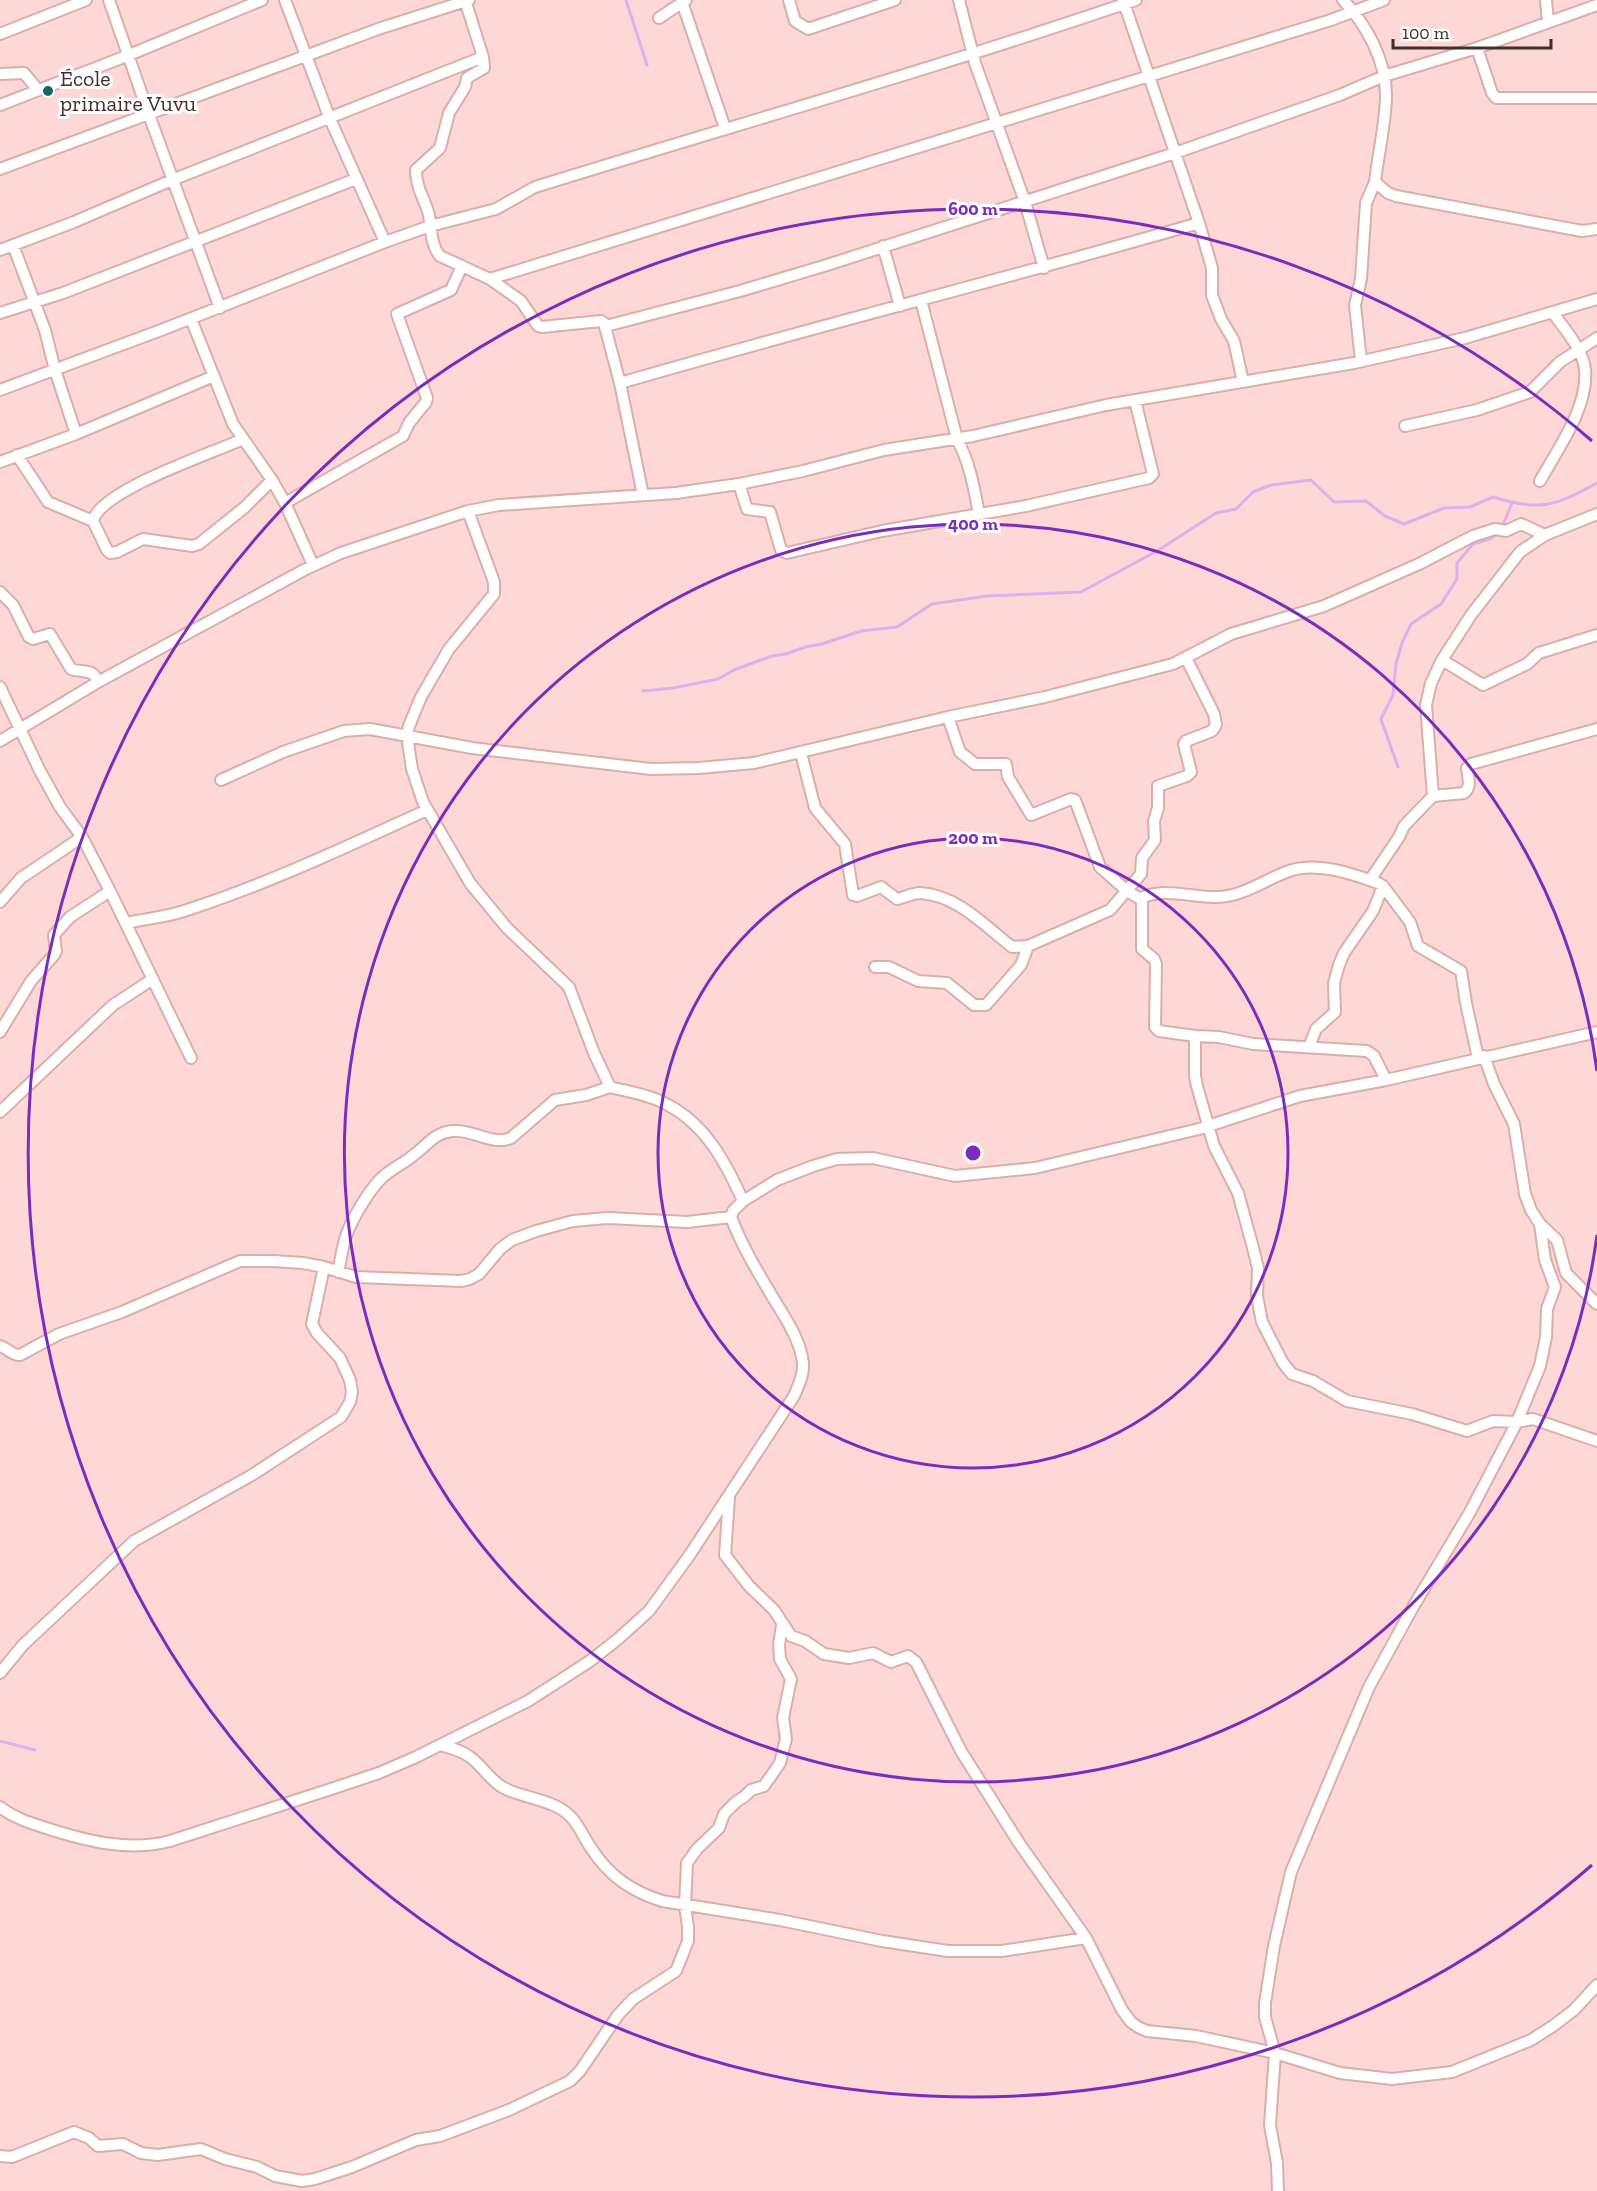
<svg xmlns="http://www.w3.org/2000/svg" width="1597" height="2191" font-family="'Zilla Slab',serif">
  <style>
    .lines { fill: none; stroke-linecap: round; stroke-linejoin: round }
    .stream { stroke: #e2acef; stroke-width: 3 }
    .minor-casing { stroke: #daaead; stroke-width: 14 }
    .minor { stroke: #fff; stroke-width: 10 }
    .ring { fill: none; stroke: #7b2cbf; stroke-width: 3 }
    .poi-dot { fill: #166569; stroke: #fff; stroke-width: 2 }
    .labels { text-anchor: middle; stroke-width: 6; stroke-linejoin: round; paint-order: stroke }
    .poi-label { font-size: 22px; fill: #412f2f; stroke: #fff; text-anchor: start }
    .centre { fill: #7b2cbf; stroke: #fff; stroke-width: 3 }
    .ring-label { font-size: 18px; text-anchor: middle; font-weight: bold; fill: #7b2cbf; stroke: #fff; stroke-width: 6; stroke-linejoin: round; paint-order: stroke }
  </style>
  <rect width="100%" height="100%" fill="#fed8d7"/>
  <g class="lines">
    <path class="stream" d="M626,0l21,65
      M1502,527l10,-24
      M643,691l30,-3 45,-9 16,-9 38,-14 14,-2 19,-7 17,-3 39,-13 36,-4 35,-23 55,-8 94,-4 76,-41 59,-38 20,-4 17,-17 18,-7 40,-5 23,22 32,-1 19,15 19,8 40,-16 26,-1 23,-10c47,15 62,9 104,-14
      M1398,767l-17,-48 12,-24 3,-31 6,-21 9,-19 30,-20 16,-25v-16l16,-19 17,-5 8,-6
      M0,1741l35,9"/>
    <g class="minor-casing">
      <path id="minor" d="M109,0l40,115 71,193
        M285,0l45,119 55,123
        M465,0l18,57 1,11 -17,10 -2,9 -16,26 -9,35 -24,22c0,19 9,29 13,45 2,13 2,31 11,41l50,23 31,22 17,25 4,1 59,-6 3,2 16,60 23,112
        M789,0l6,21 13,8 87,-29
        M959,0l16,63 50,139 19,66
        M1123,0l76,223 13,45v27l9,24 13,22 9,41
        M1343,0c23,24 43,60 43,95 0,27 -8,59 -11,87l13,11 8,3 186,35 15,-2
        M1546,0l2,22
        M682,2l43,126
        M659,18l27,-18
        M0,34l86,-34
        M1477,48l120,-43
        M0,74l24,-1 14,17
        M0,105l129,-50 133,-55
        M0,169l381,-141 88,-28
        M13,245l32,85 10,40 21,64 138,-58
        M883,246l17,60
        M0,250l74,-28 98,-42 311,-123
        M490,279l841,-259 53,-20
        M921,300l36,139c13,24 17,49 22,75
        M0,313l63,-20 293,-114
        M191,319l42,105 39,56 13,23 28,62
        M606,326l134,-35 87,-26 348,-112 165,-58 44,-19 93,-28 15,45 4,5h101
        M1361,361l-6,-56 6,-26 5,-76 9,-21
        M620,383c192,-56 386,-104 579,-160
        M0,390l164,-61 221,-87 45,-16 66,-17 39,-22c200,-62 402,-119 601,-187
        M1405,426l72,-16 53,-18 30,-30 37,-24
        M243,439c-30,14 -143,51 -150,82l14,29 3,3 7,-1 26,-13 49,7 7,-2 46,-37 27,-27
        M17,455l31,47 45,19
        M0,462l76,-28
        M1540,481c17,-31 49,-74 45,-112 -2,-19 -21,-41 -32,-56
        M739,484l8,25 23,3 11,38 6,3 95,-22 144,-25 123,-28 4,-4 -18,-74
        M285,503l118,-67 6,-13 17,-21 1,-4 -30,-84 54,-24 11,-24
        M468,511l26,71v12l-45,55 -28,48 -12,29 -2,10 5,33 11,33 47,81 37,45 62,59 25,66 16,34c19,5 41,8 58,18 38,20 58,58 75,96
        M0,592l13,13 16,32 4,2 17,-5 21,35c11,4 23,-1 27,13
        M1442,660l41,25 44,-21 12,-11 58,-18
        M0,687l40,84 20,36 22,30 28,54 81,167
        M948,717l12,35 15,12h31l2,13 23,38 40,-16 4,1 25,67 27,24 15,9v49l12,10 2,5 -1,63 4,4 36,5v40l2,10 17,60 24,47 14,51 6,24 -1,28 5,26 21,41 9,11 21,7 34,20 65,13 55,17 26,-10 24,1 23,-56 6,-29 1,-28 8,-22 -10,-27 -5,-36
        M0,741l98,-59 206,-112 37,-17 127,-42 31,-6 177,-12 63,-9 64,-13 81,-21 89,-14 133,-31 248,-42 111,-25 132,-39
        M801,753l14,55 30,36 8,51 4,1 24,-9 16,12c7,-1 15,-6 23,-6 37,2 64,32 92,54l16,-1 82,-36 31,-36 1,-16 13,-18 -1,-19 4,-13v-22l29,-10 4,-4 -7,-28 2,-3 26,-10 4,-6 -2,-11 -28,-56
        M221,780l62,-28 61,-21 26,-2 102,19 179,21 48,-1 55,-5 194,-46 97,-20 128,-33 58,-30 93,-28 95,-42 54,-28 22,-7 11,2 15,-7 24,11
        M1433,796l-7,-91 5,-22 11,-23 29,-45 49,-63 25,-17 52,-21
        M1370,880l29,-43 5,-11 29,-30 31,-3c8,-6 4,-16 3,-25l4,-4 126,-35
        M1141,898c24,-11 52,0 77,-1 27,-1 49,-19 74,-27 27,-8 61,4 86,13l5,3 27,36 8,24 43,25 5,32 12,55
        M0,902l21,-24 61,-41
        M126,923c19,-4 40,-6 58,-12 84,-27 164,-65 243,-101
        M875,967h14l29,14 29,2 27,22h12l35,-40 7,-19
        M0,1032l31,-51 23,-26 2,-4 -2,-16 16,-18 40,-26
        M1195,1036l24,1 34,7 114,7 7,5 12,24
        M1309,1047l7,-18 19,-17 -1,-29 5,-18 5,-12 29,-42 10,-25
        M1484,1056l10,28 20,40 11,70 6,16 9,14 17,16 9,33 31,31
        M0,1112l113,-107 40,-26
        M338,1272c3,-12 4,-24 8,-36 6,-17 25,-50 39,-61 10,-8 21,-13 30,-21 13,-10 21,-22 38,-23 20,-2 39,15 58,7l44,-38 31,-5 24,-8
        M0,1346c7,2 13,10 20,9l39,-21 63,-22 118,-51h33l30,2 21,4 32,10 105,4 9,-2 9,-5 21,-25 12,-9 24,-9 37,-10 35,-3 79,4 44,-5
        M729,1498l-4,57 24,31 25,24 17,26 14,5 19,13 25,4 24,-5 18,9 17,-6 8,6 45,89 58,92 67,95 36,72 9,12 7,5 9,4 49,5 79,17 65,20 52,6 60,-7 79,-32 22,-14 21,-16 23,-25
        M0,1673l23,-28 111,-104 118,-66 89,-58 9,-15 2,-10 -2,-12 -10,-22 -23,-25 -5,-9 12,-57
        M440,1745c11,3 21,5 30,12 13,9 20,24 34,31 21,11 50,11 67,29 8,8 13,21 20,31 18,28 40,43 71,53l118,19 102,21 66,10h54l84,-13
        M0,1807c14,11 30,16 46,21 40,13 83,24 124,13l158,-51 51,-17 37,-16 112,-56 62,-40 28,-22 31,-28 40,-55 105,-160c4,-10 10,-21 9,-32 -2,-24 -19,-48 -31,-68 -15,-25 -31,-52 -41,-79l2,-6 10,-10 34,-21 36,-14 24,-7 36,-1 82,18 80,-8 164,-39 101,-33 86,-16 211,-48
        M0,2156l12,1 62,-25 15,6 9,8 25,-2 18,9 17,2 43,-6 24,10 32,8 18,9 27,5 13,-2 37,-12 64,-27 24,-4 69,-26 61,-29 10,-10 38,-56 15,-16 43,-28 12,-30v-14l-3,-21 2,-43 10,-14 22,-21 5,-14 12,-12 9,-6 6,-6 13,-4 16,-23 6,-24 -3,-21 8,-39 -11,-20 -1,-14 3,-20
        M1278,2191l-1,-28 -7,-38 5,-72 -10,-36v-14l9,-57 17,-74 78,-185 44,-80 57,-95 47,-90 16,-3 64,22"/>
    </g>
    <use href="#minor" class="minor"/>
  </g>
  <g class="ring">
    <circle cx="973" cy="1153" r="315"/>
    <path d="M1597 1235A629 629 0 1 1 1597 1071"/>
    <path d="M1592 1865A944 944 0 1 1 1592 441"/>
  </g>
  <circle class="poi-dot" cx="48" cy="91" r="6"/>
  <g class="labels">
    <g class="poi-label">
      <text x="60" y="86">École<tspan x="60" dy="25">primaire Vuvu</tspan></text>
    </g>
  </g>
  <circle cx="973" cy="1153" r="9" class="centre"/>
  <g class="ring-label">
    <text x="973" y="215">600 m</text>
    <text x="973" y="530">400 m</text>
    <text x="973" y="844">200 m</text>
  </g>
  <path d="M1393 39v9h158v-9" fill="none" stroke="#412f2f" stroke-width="3"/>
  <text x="1402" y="39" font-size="18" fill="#412f2f" stroke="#ffffff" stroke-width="4.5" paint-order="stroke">100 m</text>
</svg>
